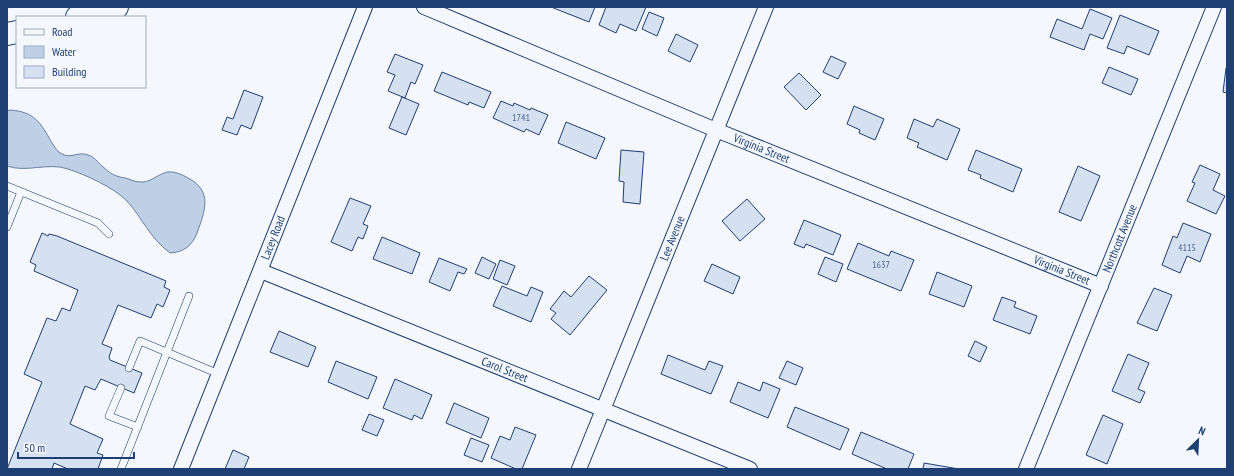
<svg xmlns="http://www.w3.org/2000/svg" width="1234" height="476" font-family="'PT Sans Narrow',sans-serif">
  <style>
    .water { fill: #bed0e5; stroke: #687fa3 }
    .building { fill: #d5e0f0; stroke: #1d3f73 }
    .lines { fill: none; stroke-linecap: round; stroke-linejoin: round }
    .lane-casing { stroke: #1d3f73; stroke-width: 8 }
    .street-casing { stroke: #1d3f73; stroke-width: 16 }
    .highway-casing { stroke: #1d3f73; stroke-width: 24 }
    .lane { stroke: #f4f7fb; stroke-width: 7 }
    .street { stroke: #f4f7fb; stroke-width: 14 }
    .highway { stroke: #f4f7fb; stroke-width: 22 }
    .labels { text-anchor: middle; stroke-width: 3; stroke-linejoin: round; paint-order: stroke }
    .number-label { font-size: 10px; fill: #4b6792 }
    .street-label { font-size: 12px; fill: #1d3f73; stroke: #f4f7fb }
  </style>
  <rect width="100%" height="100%" fill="#f4f7fb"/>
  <path class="water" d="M10,110c25,2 30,12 42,33 3,4 5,9 10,11 9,5 17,-3 26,1 7,2 9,7 14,11 9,8 12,10 23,12 5,1 9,4 15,4 11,1 17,-8 28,-10 6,-1 15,3 20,6 25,13 17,33 9,55 -5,13 -13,19 -27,20 -21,-16 -27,-34 -43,-52 -14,-14 -41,-26 -59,-32 -20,-7 -41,4 -61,-3v-55z"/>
  <path class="building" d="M551,7h44l-6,15z
    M606,7h40l-10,24 -16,-7 -4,9 -17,-8z
    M1090,9l22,9 -9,21 -13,-5 -6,16 -34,-13 7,-18 25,10z
    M649,12l15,6 -7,18 -15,-7z
    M1120,15l39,16 -10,24 -22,-9 -3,8 -17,-6z
    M676,34l22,11 -8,17 -22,-11z
    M395,54l28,11 -8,19 -4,-2 -6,16 -17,-7 7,-16 -8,-3z
    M831,56l15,7 -8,16 -15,-7z
    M1109,67l29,12 -7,16 -29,-12z
    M1226,68h1v25l-4,-1z
    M442,72l49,20 -7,16 -15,-6 -1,3 -34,-14z
    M799,73l22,22 -15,15 -22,-23z
    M244,90l19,7 -12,32 -10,-4 -4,10 -15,-5 5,-13 6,2z
    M402,97l17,7 -13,31 -17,-7z
    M501,101l12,5 1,-3 16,7 1,-2 17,7 -9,20 -13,-6 -2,3 -31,-14z
    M854,106l30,13 -9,21 -16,-7 1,-3 -13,-6z
    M914,119l19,8 4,-8 23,10 -13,31 -30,-13 2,-4 -12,-5z
    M566,122l39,16 -9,21 -38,-16z
    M621,150l23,2 -4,52 -17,-2 1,-20 -5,-1z
    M976,150l46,19 -9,23 -33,-14 1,-3 -13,-5z
    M1200,165l20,9 -7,16 12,6 -9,18 -29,-13 8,-18 -3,-1z
    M1078,166l22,10 -19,45 -22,-9z
    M350,198l21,8 -8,18 5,2 -5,13 -5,-2 -6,14 -21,-9z
    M747,199l18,20 -25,22 -18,-20z
    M804,220l37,15 -8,20 -27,-11 -2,4 -10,-4z
    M1183,223l28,11 -11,28 -13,-6 -7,17 -18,-8 11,-29 4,2z
    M42,233l6,3 1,-2 8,2 102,42 7,3 -2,6 6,3 -7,17 -6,-3 -6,14 -33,-13 -16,39 10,4 -3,9 1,3 32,13 -8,20 -33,-14 -6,11 -10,-4 -15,38 33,15 -6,14 6,2 -5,14h-30l-14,-6 -2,6h-45l35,-87 -18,-8 23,-56 9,3 6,-13 8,3 8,-21 -44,-19 2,-6 -6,-3z
    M382,237l38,16 -8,21 -39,-15z
    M858,243l31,13 2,-5 23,9 -13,31 -54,-22z
    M482,257l14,7 -7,15 -14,-6z
    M825,257l18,7 -7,18 -18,-8z
    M439,258l28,11 -3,5 -6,-2 -8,19 -21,-9z
    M500,260l15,6 -8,19 -14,-6z
    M712,264l28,13 -7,17 -29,-13z
    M937,272l35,14 -8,21 -35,-13z
    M589,276l18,14 -37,45 -19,-16 5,-6 -6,-4 14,-18 7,6z
    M502,286l25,10 4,-9 12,5 -12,30 -38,-16z
    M1154,288l18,7 -15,36 -20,-8z
    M1002,297l14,5 -2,5 23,9 -7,18 -37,-14z
    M279,331l37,16 -8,20 -38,-15z
    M975,341l12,6 -7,15 -12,-6z
    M1128,354l21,9 -11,26 7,3 -5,11 -28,-12z
    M668,355l37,15 4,-9 14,5 -12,28 -50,-20z
    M336,361l41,16 -9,22 -40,-17z
    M787,361l16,7 -7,17 -17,-7z
    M395,379l37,16 -10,24 -8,-4 -2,5 -29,-12z
    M738,382l22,9 3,-9 17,7 -12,29 -38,-16z
    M454,403l35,15 -8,20 -35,-15z
    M795,407l54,22 -9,21 -53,-23z
    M369,414l15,6 -7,16 -15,-6z
    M1103,415l20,9 -16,40 -21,-9z
    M515,427l21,8 -14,34h-6l-25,-11 9,-22 10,4z
    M861,432l53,22 -6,15h-21l-35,-15z
    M471,438l18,7 -7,17 -18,-7z
    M233,450l16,7 -5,12h-19z
    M924,463l35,6h-36z"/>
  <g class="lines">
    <g class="lane-casing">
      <path id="lane" d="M7,186l91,37 11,11
        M7,227l14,-35
        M129,368l11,-27 79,33
        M121,388l-12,28 29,11
        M121,469l68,-173"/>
    </g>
    <g class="street-casing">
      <g id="street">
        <path id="s1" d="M424,7l292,123 385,156"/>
        <path id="s2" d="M261,271l489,198"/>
        <path id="s3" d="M181,469l184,-462"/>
        <path id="s4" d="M579,469l187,-462"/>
        <path id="s5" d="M1026,469l188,-462"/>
      </g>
    </g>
    <g class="highway-casing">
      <path id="highway" d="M77,17l40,-10
        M7,34l10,-2"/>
    </g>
    <use href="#lane" class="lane"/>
    <use href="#street" class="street"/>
    <use href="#highway" class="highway"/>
  </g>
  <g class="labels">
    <g class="number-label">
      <text x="521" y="121">1741</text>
      <text x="1187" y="251">4115</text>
      <text x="881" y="268">1637</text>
    </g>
    <g class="street-label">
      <text dy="4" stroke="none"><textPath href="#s1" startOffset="366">Virginia Street</textPath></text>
      <text dy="4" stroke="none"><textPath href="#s3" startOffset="249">Lacey Road</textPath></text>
      <text dy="4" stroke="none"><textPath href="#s4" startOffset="249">Lee Avenue</textPath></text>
      <text dy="4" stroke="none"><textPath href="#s5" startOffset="249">Northcott Avenue</textPath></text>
      <text dy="4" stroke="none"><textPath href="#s1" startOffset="690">Virginia Street</textPath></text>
      <text dy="4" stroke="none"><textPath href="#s2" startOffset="263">Carol Street</textPath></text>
    </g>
  </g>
  <rect width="1234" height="476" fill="none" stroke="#1d3f73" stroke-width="16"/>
  <rect x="16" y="16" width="130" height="72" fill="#f4f7fb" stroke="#9eadc5"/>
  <rect x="24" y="29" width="20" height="6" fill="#f4f7fb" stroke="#9eadc5"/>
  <text x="52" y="36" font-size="12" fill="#1d3f73">Road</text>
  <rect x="24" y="46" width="20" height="12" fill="#bed0e5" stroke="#9eadc5"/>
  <text x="52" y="56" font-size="12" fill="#1d3f73">Water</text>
  <rect x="24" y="66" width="20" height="12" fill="#d5e0f0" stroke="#9eadc5"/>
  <text x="52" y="76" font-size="12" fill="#1d3f73">Building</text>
  <g transform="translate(1198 440) rotate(24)" stroke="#f4f7fb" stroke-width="3" paint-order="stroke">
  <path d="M0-3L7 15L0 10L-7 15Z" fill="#1d3f73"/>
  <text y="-6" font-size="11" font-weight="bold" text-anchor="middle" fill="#1d3f73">N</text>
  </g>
  <path d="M18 452v6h116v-6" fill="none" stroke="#1d3f73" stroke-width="2"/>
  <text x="24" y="452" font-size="12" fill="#1d3f73" stroke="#f4f7fb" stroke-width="3" paint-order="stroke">50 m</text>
</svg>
